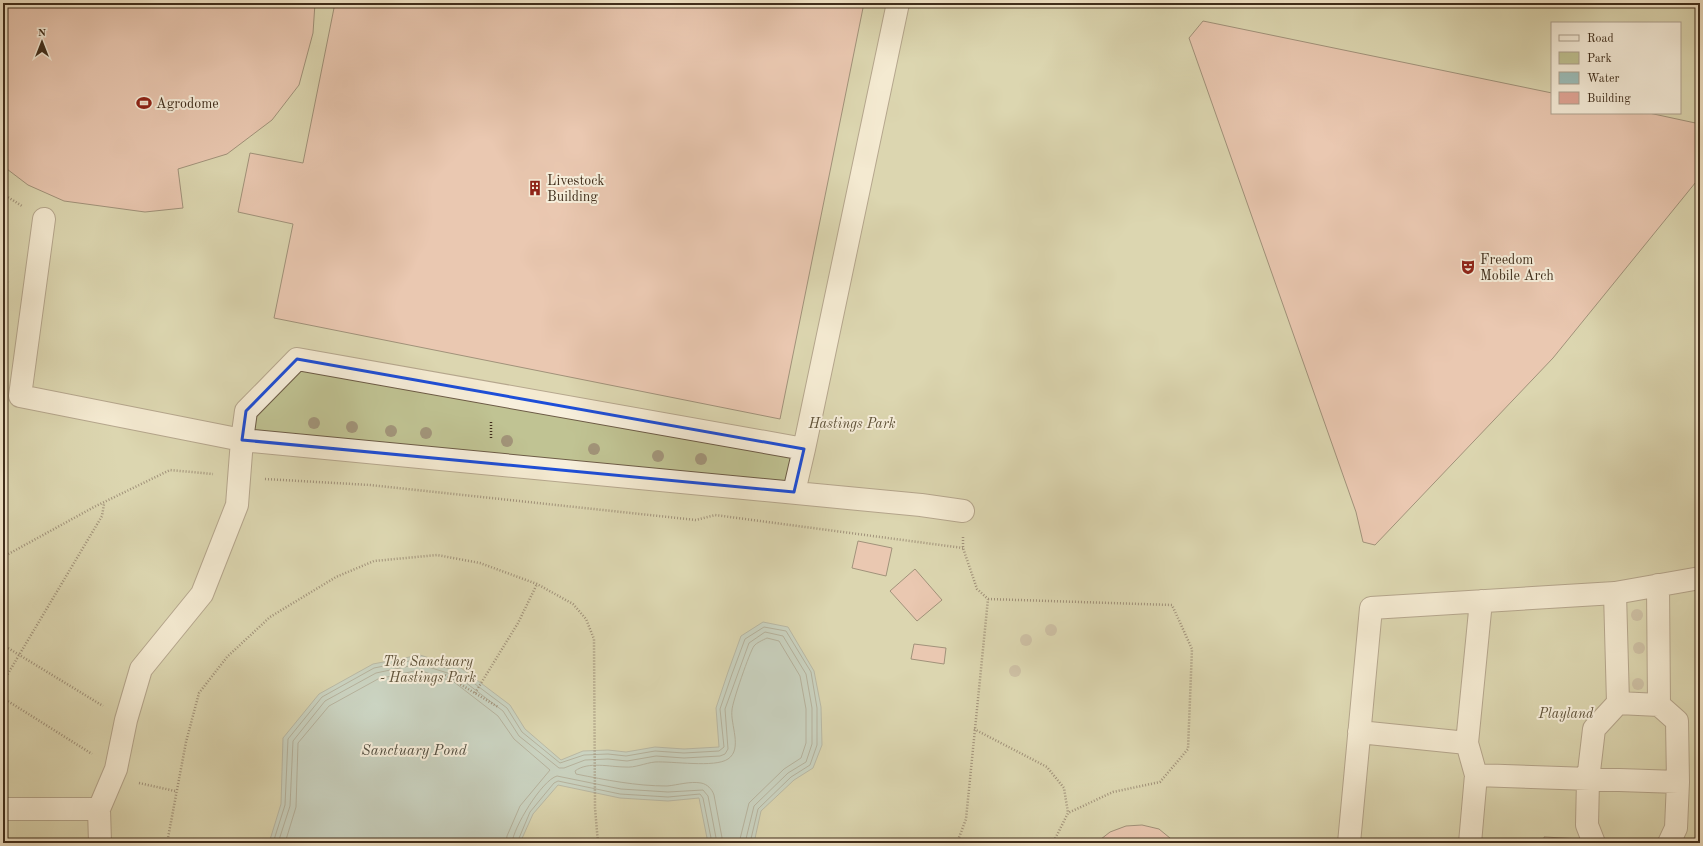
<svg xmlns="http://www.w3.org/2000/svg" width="1703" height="846" font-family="'Old Standard TT',serif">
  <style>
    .green { fill: #c0c393; stroke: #807857; fill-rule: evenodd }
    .water { fill: #9cbeba; stroke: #77847a }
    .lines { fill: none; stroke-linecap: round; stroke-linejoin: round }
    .shore { stroke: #6e766a; stroke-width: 1 }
    .building { fill: #e0a596; stroke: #3f2d1b }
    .minor-casing { stroke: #6c5b46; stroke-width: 24 }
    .path { stroke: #3f2d1b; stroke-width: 2.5; stroke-dasharray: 1 2; stroke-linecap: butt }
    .minor { stroke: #f7efdc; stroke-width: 22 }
    .tree { fill: #a2957a }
    .marked { fill: none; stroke: #1d4ed8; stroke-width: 3; stroke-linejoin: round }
    .labels { text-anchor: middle; stroke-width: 4; stroke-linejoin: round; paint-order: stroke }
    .poi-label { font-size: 14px; fill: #3f2d1b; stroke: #f7efdc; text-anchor: start }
    .park-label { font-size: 14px; font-style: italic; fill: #5f5239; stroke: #f7efdc }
    .water-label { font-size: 15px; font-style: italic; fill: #565143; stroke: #f7efdc }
  </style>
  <rect width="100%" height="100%" fill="#f3e6c9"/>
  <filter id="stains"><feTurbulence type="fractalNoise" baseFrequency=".005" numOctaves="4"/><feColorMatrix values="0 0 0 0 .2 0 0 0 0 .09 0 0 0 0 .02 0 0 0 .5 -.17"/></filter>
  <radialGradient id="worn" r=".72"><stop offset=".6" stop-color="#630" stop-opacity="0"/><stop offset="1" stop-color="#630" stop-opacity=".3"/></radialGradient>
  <path class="green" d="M3,3h1697v840h-1697zM1552,23h128v90h-128z"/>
  <path class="water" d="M763,622l25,5 26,44 7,36 1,38 -9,23 -19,12 -33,31 -7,32h-46l-9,-45 -31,3 -48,-3 -62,-13 -25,29 -13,29h-251l12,-39 2,-66 36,-44 54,-30 47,-9 41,13 49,37 15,24 36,31 22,-9 25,-1 18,2 29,-5 29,2 35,-2 -3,-39 12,-36 13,-36z"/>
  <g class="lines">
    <path class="shore" d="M273,843l12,-38 3,-66 34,-42 52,-29 45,-9 40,13 48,36 15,24 38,31 24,-8 24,-1 18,2 29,-5 29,2 35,-2 5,-4 -4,-38 12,-35 13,-35 19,-12 22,4 25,41 6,36v37l-7,20 -19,12 -33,32 -8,34
      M278,843l12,-37 3,-65 32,-40 51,-28 43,-9 38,12 46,35 16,25 40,32h5l21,-8 23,-1 19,2 29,-5 28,2 36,-2 5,-2 3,-5 -3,-40 24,-66 16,-11 18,4 23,38 6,34v36l-6,18 -18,11 -34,33 -9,37
      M285,843l11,-36 2,-64 31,-37 49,-27 41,-9 35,12 44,34 16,23 36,31 -30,36 -13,30 -1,7
      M512,843c1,-15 30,-63 45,-67l64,13 47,3 35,-2 5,6 9,47
      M517,843l13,-31 24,-29 4,-2 62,13 48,3 32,-3 3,4 9,45
      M723,843l-9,-48c-2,-6 -7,-11 -13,-12 -11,-2 -23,2 -34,3 -31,0 -61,-6 -91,-12l-1,-3c13,-10 35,-4 50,-4 10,1 20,-4 30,-5 17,-1 60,6 73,-3 15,-10 2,-35 4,-49 0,-7 18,-59 22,-64 2,-3 9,-6 13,-8l12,3 21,35 6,33v34l-5,15 -17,11 -35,34 -10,40"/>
  </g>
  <path class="building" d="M3,3h312l-2,30 -14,52 -27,35 -45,34 -49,15 5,39 -38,4 -81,-11 -36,-16 -25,-19z
    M335,3h529l-84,416 -506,-101 19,-94 -55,-12 12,-59 53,10z
    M1203,21l349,72v20h97l51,11v53l-147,181 -178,187 -12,-3 -7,-30 -167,-474z
    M858,541l34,7 -6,28 -34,-8z
    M915,569l27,31 -25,21 -27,-30z
    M914,644l32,4 -2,16 -33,-5z
    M1142,825l17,4 17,14h-80l14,-11 16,-6z
    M1544,837l38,2 -1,4h-37z"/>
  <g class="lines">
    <g class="minor-casing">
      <path id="minor" d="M44,219l-24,177 222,44 679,65 42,6
        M804,449l94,-446
        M1658,585l1,120
        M1618,703l41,2 18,16 1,61 -2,46 -7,15
        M1359,732l108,11
        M1476,775l202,7
        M3,809h96
        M100,843l-1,-34 17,-40 10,-49 15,-51 61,-75 35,-89 5,-65 4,-29 51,-52 507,90 -10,43
        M1349,843l22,-235 244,-15 85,-15
        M1470,843l6,-68 -9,-32 14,-142
        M1594,843l-7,-18 1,-45 6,-51 24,-26 -3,-110"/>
    </g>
    <path class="path" d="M3,194l19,12
      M3,281l6,1
      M491,438v-17
      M265,479l105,6 326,35 19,-5 248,33
      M3,557l91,-50 76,-37 43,4
      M988,599l184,6 20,44 -4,100 -28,33 -47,10 -45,21 -15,30
      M3,645l100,61
      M445,675l53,32
      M3,682l99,-166 2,-12
      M475,693l43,-70 19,-39
      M3,698l89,56
      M974,729l73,38 17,21 4,25
      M139,783l36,8
      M167,843l19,-101 13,-49 28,-36 43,-40 66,-40 38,-16 63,-6 43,8 57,21 36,20 13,15 8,20 1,169 3,35
      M957,843l9,-24 22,-220 -11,-10 -14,-41v-11"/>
    <use href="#minor" class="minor"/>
  </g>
  <g class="tree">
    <circle cx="314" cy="423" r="6"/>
    <circle cx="352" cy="427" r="6"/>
    <circle cx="391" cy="431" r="6"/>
    <circle cx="426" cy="433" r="6"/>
    <circle cx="507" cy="441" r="6"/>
    <circle cx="594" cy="449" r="6"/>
    <circle cx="658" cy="456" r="6"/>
    <circle cx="701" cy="459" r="6"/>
    <circle cx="1637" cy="615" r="6"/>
    <circle cx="1051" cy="630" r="6"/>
    <circle cx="1026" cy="640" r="6"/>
    <circle cx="1639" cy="648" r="6"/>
    <circle cx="1015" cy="671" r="6"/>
    <circle cx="1638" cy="684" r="6"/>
  </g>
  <path d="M0 0H1703V846H0ZM297,359l507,90 -10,43 -552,-52 4,-29z" fill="#f3e6c9" fill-opacity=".55" fill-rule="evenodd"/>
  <path class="marked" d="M297,359l507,90 -10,43 -552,-52 4,-29z"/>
  <defs>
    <g id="stadium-bare" transform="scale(1.2)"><path d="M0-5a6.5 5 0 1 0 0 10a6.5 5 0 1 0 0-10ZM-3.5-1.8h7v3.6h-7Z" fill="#8f2418" stroke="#f7efdc" stroke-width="2.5" paint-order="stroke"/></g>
    <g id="building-bare" transform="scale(1.2)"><path d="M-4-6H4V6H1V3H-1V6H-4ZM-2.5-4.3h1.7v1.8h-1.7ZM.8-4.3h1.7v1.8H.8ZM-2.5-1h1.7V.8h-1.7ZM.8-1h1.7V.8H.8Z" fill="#8f2418" stroke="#f7efdc" stroke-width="2.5" paint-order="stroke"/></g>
    <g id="theatre-bare" transform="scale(1.2)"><path d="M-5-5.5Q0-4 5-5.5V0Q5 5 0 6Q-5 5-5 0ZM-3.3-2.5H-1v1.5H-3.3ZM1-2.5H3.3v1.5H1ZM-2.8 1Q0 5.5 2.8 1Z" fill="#8f2418" stroke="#f7efdc" stroke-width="2.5" paint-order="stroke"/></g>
  </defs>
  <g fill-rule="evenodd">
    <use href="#stadium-bare" x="144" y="103"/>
    <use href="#building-bare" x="535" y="188"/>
    <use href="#theatre-bare" x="1468" y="267"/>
  </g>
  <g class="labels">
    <g class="poi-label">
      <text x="156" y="108">Agrodome</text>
      <text x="547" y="185">Livestock<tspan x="547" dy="16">Building</tspan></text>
      <text x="1480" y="264">Freedom<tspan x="1480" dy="16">Mobile Arch</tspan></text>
    </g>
    <g class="park-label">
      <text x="852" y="428">Hastings Park</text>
      <text x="428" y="666">The Sanctuary<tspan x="428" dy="16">- Hastings Park</tspan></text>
      <text x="1566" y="718">Playland</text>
    </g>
    <g class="water-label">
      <text x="414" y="755">Sanctuary Pond</text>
    </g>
  </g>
  <rect width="1703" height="846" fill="none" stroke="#f3e6c9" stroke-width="16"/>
  <rect x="4" y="4" width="1695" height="838" fill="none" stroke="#3f2d1b" stroke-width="2"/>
  <rect x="8" y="8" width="1687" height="830" fill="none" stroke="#3f2d1b"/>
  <rect x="1551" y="22" width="130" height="92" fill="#f7efdc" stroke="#ada18f"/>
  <rect x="1559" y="35" width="20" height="6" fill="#f7efdc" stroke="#ada18f"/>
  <text x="1587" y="42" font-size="12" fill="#3f2d1b">Road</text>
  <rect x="1559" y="52" width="20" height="12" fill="#c0c393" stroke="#ada18f"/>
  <text x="1587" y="62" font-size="12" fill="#3f2d1b">Park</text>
  <rect x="1559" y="72" width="20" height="12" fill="#9cbeba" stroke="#ada18f"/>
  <text x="1587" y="82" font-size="12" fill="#3f2d1b">Water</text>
  <rect x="1559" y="92" width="20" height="12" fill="#e0a596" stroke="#ada18f"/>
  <text x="1587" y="102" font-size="12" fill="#3f2d1b">Building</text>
  <g transform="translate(42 42)" stroke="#f7efdc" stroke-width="3" paint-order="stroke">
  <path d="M0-3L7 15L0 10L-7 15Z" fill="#3f2d1b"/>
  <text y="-6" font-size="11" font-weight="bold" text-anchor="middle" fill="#3f2d1b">N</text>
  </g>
  <rect width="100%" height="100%" filter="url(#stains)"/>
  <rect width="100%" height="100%" fill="url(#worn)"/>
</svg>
